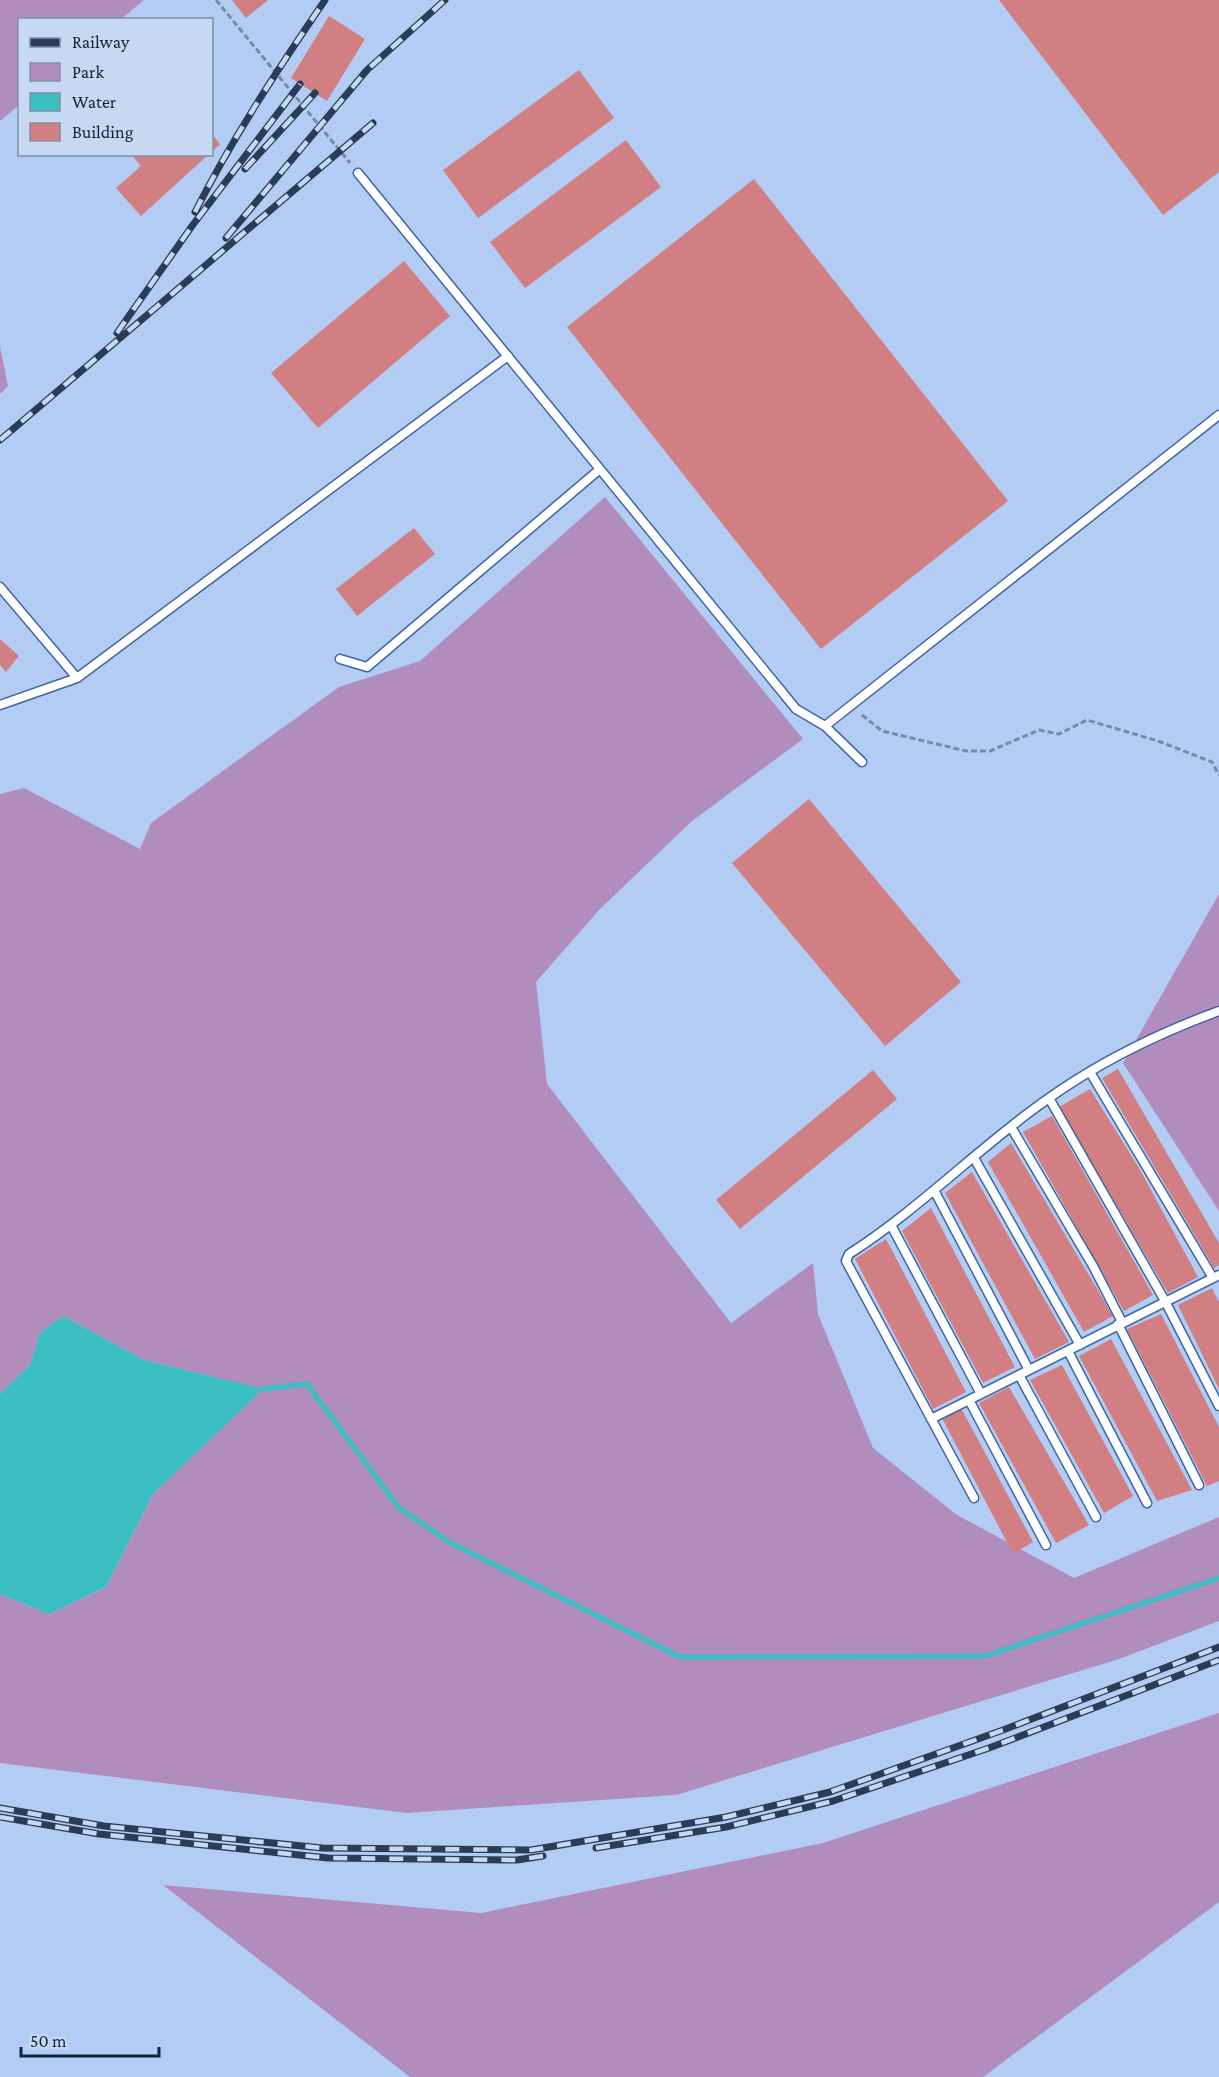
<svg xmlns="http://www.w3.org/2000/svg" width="1219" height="2077" font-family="'Crimson Pro',serif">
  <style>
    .green { fill: #b18dbd }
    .water { fill: #3bbec2 }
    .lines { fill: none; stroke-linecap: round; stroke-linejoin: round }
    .stream { stroke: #3bbec2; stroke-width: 5 }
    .building { fill: #d17f82 }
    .service-casing { stroke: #3f66a0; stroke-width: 11 }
    .path { stroke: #748bac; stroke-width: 3; stroke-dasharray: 6 3; stroke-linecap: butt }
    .service { stroke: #fff; stroke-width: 8 }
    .rail-casing { stroke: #2a3c57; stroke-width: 7 }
    .rail { stroke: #c7d8f3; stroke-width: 4.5; stroke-dasharray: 14; stroke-linecap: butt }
  </style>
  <rect width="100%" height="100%" fill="#b2ccf3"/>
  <path class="green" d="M0,0h144l-23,19 -101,1 -1,85 -19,16z
    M0,347l8,39 -8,8z
    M605,497l198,242 -111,82 -93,89 -63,72 11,102 184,239 82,-60 5,51 55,134 84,67 117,63 145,-61v104l-100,38 -443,136 -269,18 -407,-50v-169l49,20 57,-27 47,-93 109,-105 -118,-29 -81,-44 -23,17 -10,32 -30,29v-600l24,-6 116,61 11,-26 188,-136 81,-26z
    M1219,894v317l-96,-148z
    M1219,1713v189l-236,175h-573l-247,-192 318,28 342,-70z"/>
  <path class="water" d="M63,1316l81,44 119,29 -110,105 -47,93 -57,27 -49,-20v-200l30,-29 10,-32z"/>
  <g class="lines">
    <path class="stream" d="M263,1389l44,-5 92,124 50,34 231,115 305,-1 234,-78"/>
  </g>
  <path class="building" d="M232,0h36l-22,18z
    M999,0h220v172l-56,43z
    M329,16l36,23 -38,62 -36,-23z
    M579,70l35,48 -136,100 -35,-48z
    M212,134l8,10 -8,8z
    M626,140l35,47 -136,101 -35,-46z
    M131,154h78l-68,62 -25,-28 25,-22z
    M754,179l254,322 -187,148 -254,-322z
    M404,261l46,55 -132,112 -47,-55z
    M414,528l21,26 -78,62 -21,-27z
    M0,639l19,17 -13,16 -6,-7z
    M809,799l152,183 -76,64 -153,-183z
    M1118,1069l101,174v22l-5,3 -112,-190z
    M873,1070l24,29 -157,130 -24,-29z
    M1090,1089l49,79 59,109 -30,16 -109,-186z
    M1052,1116l101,179 -29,16 -101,-179z
    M1011,1143l102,173 -29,16 -96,-170z
    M972,1172l97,170 -34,17 -90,-166z
    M931,1208l84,159 -32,16 -81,-152z
    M886,1239l80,153 -33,17 -78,-150z
    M1212,1288l7,14v87l-41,-84z
    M1161,1314l58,113v54l-12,5 -80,-157z
    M1111,1339l81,151 -35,11 -78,-145z
    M1062,1365l71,131 -29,17 -74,-133z
    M1009,1387l80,138 -33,18 -77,-140z
    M961,1408l72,134 -20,12 -71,-136z"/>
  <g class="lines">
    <g class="service-casing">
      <path id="service" d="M358,173l438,536 29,17 37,36
        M0,587l77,91 431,-322
        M340,659l27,8 233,-198
        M0,705l77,-27
        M825,726l394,-311
        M1090,1072l123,206
        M1049,1098l116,203 54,105
        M1011,1127l82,139 29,56
        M974,1158l106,187
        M934,1190l95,180
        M891,1225l90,169
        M1118,1324l81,161
        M1068,1351l79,152
        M1019,1375l77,142
        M969,1400l77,145
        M931,1419l288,-144
        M974,1498l-128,-237 3,-7c69,-44 127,-104 193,-151 55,-40 114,-69 177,-92"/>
    </g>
    <path class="path" d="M216,0l134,163
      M862,715l20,16 84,20h24l49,-21 20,4 28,-14 71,21 54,21 7,13"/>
    <use href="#service" class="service"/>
    <g class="rail-casing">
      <path id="rail" d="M245,169l70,-76
        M195,212c38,-75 83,-143 130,-212
        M226,238l141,-168 78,-70
        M117,333l75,-107 108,-142
        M0,440l373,-317
        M0,1808l104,18 218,22 209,2 195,-33 104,-25 173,-62 216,-83
        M0,1817l99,17 229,24 189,2 26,-4
        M596,1848l130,-21 107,-26 156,-53 230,-88"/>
    </g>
    <use href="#rail" class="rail"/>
  </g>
  <rect x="18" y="18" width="195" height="138" fill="#c7d8f3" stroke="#7f90a9" stroke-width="1.5"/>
  <rect x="30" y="38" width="30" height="9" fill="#2a3c57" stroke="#7f90a9" stroke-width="1.5"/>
  <text x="72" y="48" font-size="18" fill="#12233b">Railway</text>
  <rect x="30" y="63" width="30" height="18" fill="#b18dbd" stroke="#7f90a9" stroke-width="1.5"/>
  <text x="72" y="78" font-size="18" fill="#12233b">Park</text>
  <rect x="30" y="93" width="30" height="18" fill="#3bbec2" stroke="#7f90a9" stroke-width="1.5"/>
  <text x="72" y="108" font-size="18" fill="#12233b">Water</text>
  <rect x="30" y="123" width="30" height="18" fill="#d17f82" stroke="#7f90a9" stroke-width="1.5"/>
  <text x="72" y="138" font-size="18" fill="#12233b">Building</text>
  <path d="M21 2047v9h138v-9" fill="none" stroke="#12233b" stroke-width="3"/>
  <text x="30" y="2047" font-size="18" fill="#12233b" stroke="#c7d8f3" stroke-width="4.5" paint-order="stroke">50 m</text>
</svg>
